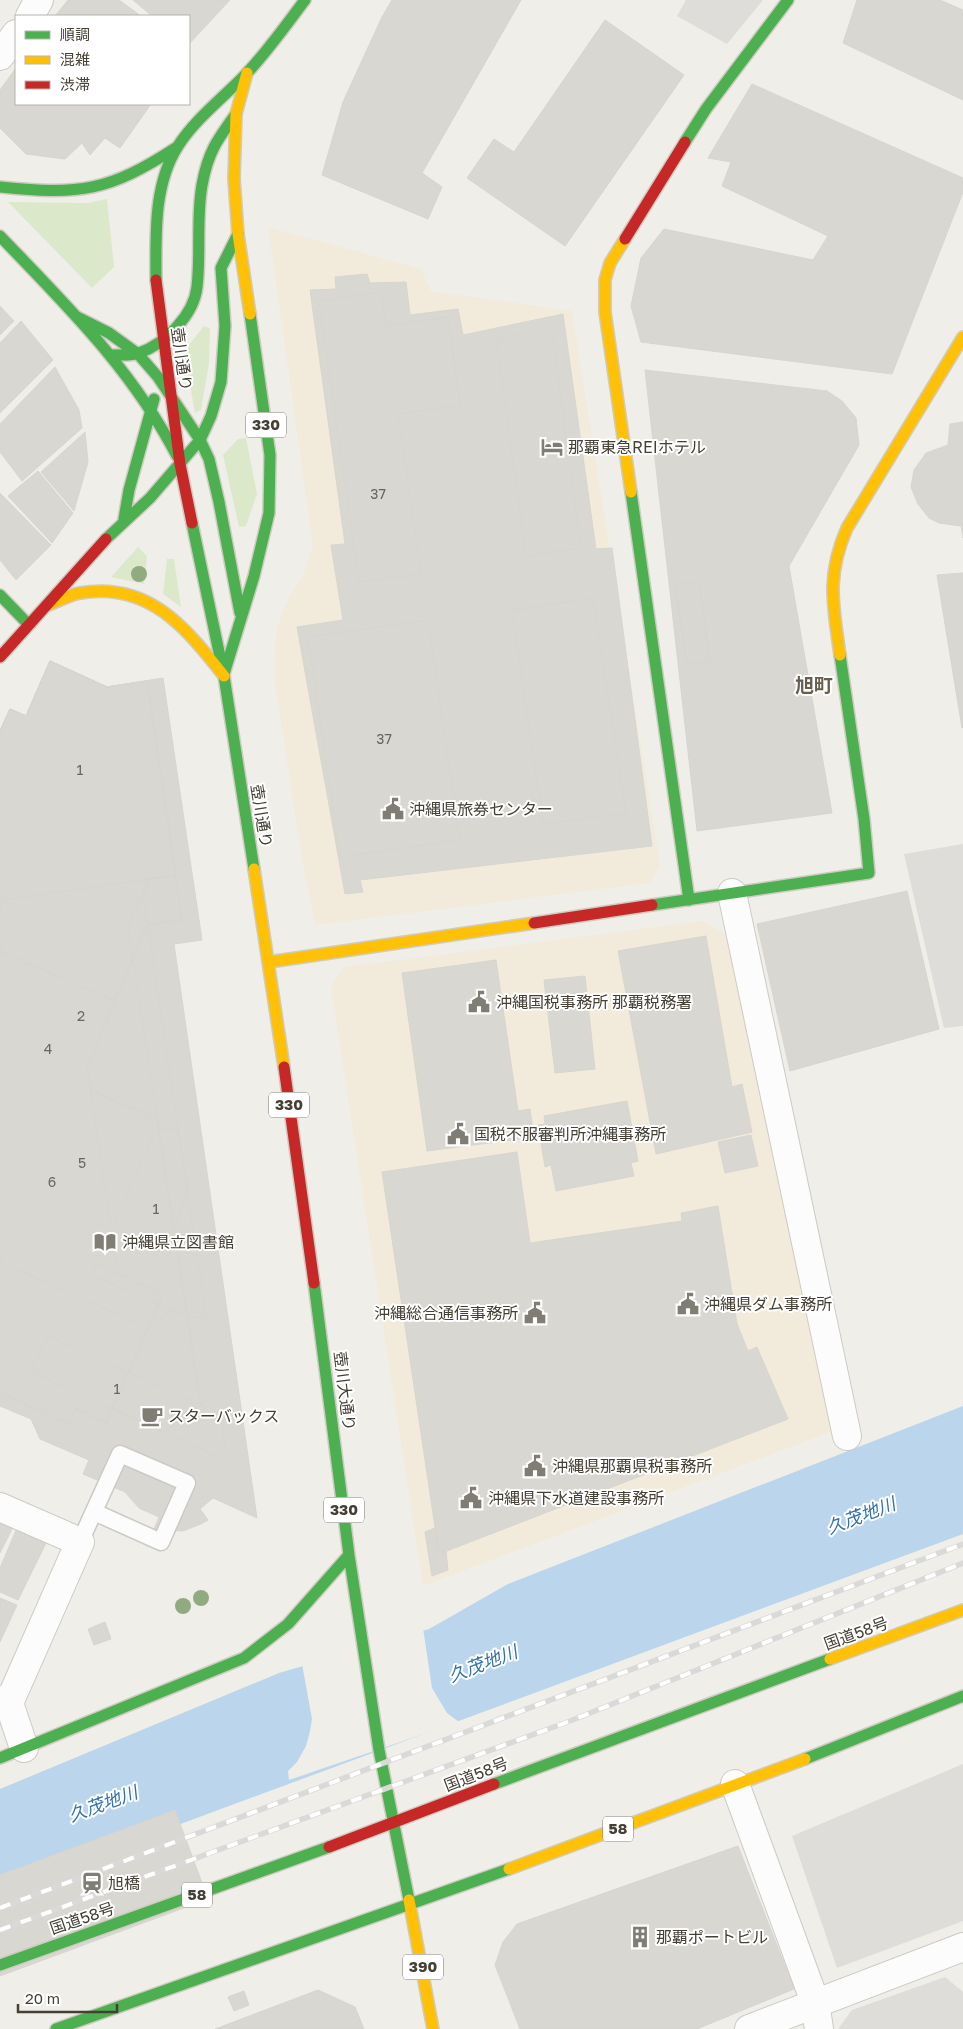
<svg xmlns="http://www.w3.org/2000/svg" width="963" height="2029" font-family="'Golos Text','Noto Sans JP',sans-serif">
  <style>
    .commercial { fill: #f2ebdc }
    .green { fill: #dbe9ca }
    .parking { fill: #deddd9 }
    .water { fill: #bad5ec }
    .pier { fill: #efeee9 }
    .building { fill: #d9d7d1; stroke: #d7d5cf }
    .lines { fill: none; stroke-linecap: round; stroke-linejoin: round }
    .lane-casing { stroke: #cccac5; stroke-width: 19 }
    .street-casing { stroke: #cccac5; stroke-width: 30 }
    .fast-casing { stroke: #cecbc0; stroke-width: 14 }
    .slow-casing { stroke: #cecbc0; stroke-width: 14 }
    .jam-casing { stroke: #cecbc0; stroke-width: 14 }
    .lane { stroke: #fdfcfc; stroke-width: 16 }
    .street { stroke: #fdfcfc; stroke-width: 28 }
    .fast { stroke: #4caf50; stroke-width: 11 }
    .slow { stroke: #ffc107; stroke-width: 11 }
    .jam { stroke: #c62828; stroke-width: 11 }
    .rail-casing { stroke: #d9d9d8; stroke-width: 5.5 }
    .rail { stroke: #fff; stroke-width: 4; stroke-dasharray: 11; stroke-linecap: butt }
    .tree { fill: #90ab80 }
    .labels { text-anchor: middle; stroke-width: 4; stroke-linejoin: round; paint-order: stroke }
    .number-label { font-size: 14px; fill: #6b665d }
    .shield { fill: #fff; stroke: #7d7972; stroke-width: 1 }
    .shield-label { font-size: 15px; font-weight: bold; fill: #454035 }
    .street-label { font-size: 16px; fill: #454035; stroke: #fff }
    .poi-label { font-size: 16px; fill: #454035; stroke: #fff; text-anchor: start }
    .water-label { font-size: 18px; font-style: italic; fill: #3371ac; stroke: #fff }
    .quarter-label { font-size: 19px; font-weight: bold; fill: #675e4d; stroke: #fff }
  </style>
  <rect width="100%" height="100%" fill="#efeee9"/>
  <path class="commercial" d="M268,227l153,42 10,22 141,20 88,555 -11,17 -334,42 -14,-72 -27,-177 2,-46 13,-33 15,-24 9,-28z
    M703,921l25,15 113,492 -418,158 -92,-599 13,-20z"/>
  <path class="green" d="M107,199l7,68 -22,21 -84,-86 80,1z
    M204,326l6,3 -1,34 -8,47 -6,3 -11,-62z
    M246,438l11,56 -11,32 -7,1 -16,-72 15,-16z
    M138,547l9,9 -3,28 -33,-7z
    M167,559h7l7,48 -18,-13z"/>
  <path class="parking" d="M686,0h77l-36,44 -50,-28z
    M963,844v182l-19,2 -40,-174z
    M963,1764v157l-126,47 -45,-132z
    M945,1977l18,15v37h-125l14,-19z"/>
  <path class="water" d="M963,1406v128l-963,357v-102l279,-116 150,-44 79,-45z"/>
  <path class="pier" d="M423,1628l9,60 15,25 12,9 -170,58 -1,-9 9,-9 9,-16 4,-15 2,-12 -10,-55z"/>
  <path class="building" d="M68,0h51l22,16h-86z
    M133,0h97l-41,44v-28h-37z
    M392,0h129l-99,173 20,14 -14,32 -106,-44 21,-73 39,-85z
    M857,0h83l23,10v90l-120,-57z
    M605,20l79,55 -119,171 -98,-68 27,-39 20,13z
    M16,68v36h135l-31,44 -15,-10 -15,17 -8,-12 -17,16 -39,-5 -26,-26v-38z
    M752,84l211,94v14l-71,182 -251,-32 -10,-36 10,-48 23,-29 149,31 15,-24 -106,-50 9,-24 -23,-4z
    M367,274l3,9 36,-1 4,33 48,-6 5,26 100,-21 33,235 16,-1 40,298 -292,34 3,12 -18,2 -48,-267 46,-7 -12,-75 14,-1 -35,-254 26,-1 -1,-12z
    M381,292l5,34 62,-9 12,88 -62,9 23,160 -62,8 -40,-281z
    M0,306l14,15 -14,14z
    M21,321l32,39 -53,53v-70z
    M552,330l29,218 -55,8 -30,-218z
    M55,367l24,43 3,18 -60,53 -22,-29v-28z
    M645,370l182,21 15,10 14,17 3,27 -70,121 43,247 -135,18z
    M963,422v116l-2,-12 -22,-3 -10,-5 -11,-14 -7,-17 3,-17 12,-17 22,-8 2,-21z
    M85,432l3,30 -14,49 -33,-39z
    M38,471l35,42 -21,30 -44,-47z
    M0,493l51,52 -35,35 -16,-20z
    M963,573v154l-1,1 -25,-153z
    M699,581l11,80 -23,3 -12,-79z
    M593,598l33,215 -83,11 -31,-214z
    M428,620l32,220 -120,17 -32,-220z
    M50,661l57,26 40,-6 35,239 -35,5 -32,76 -115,-50v-220l10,-22 16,7z
    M50,661l57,26 40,-6 29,194 -27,4 -6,15 44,295 -13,42 27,174 -37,27 -52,-24 -6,15 -30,-14 -7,15 -69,-31v-662l10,-22 16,7z
    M50,661l57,26 40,-6 35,239 -35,5 -60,142 4,23 66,29 44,286 -37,27 -52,-24 -6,15 -30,-14 -7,15 -69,-31v-662l10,-22 16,7z
    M50,661l57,26 56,-9 39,262 -28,4 83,574 -44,-20 -13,11 8,11 -7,4 -18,7 -29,-2 5,-12 -20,-9 -14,-16 -42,-18 6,-14 -49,-21 -9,-20 -31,-13v-675l10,-22 16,7z
    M50,661l57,26 40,-6 29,194 -173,25 -3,8v-177l10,-22 16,7z
    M50,661l57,26 40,-6 29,194 -27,4 -21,48 73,478 -37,27 -52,-24 -6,15 -30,-14 -7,15 -69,-31v-662l10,-22 16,7z
    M907,891l32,138 -149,42 -33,-147z
    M706,936l26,151 10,-3 10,48 -96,22 -38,-203z
    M0,951l115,50 -28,66 4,23 66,29 28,181 -37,28 -42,95 -30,-14 -7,15 -69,-31z
    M0,951l115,50 -28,66 31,207 45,20 -57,129 -30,-14 -7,15 -69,-31z
    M496,960l22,151 12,-2 3,22 -13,2v6l-93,12 -25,-178z
    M585,976l10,93 -40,4 -11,-93z
    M627,1101l11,60 -7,2 3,13 -78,15 -5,-26 -6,2 -7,-42 7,-1 -1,-8z
    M178,1128l28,188 -16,2 -98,-43 63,-144z
    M751,1135l7,31 -33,7 -7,-31z
    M517,1152l13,91 152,-22 -1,-8 37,-7 19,118 11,27 9,-4 31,72 -349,135 -57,-382z
    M0,1220l163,74 -15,34 -148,-66z
    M0,1262l148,66 -42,95 -106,-47z
    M47,1336l174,78 4,35 -8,7 -186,-84z
    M0,1520l13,7 -13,26z
    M17,1528l31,11 -30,61 -18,-8v-24z
    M435,1528l4,26 7,-3 2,19 -16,6 -7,-44z
    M0,1598l17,7 -17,37z
    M105,1622l6,17 -17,6 -6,-16z
    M175,1810l33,89 -208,77v-101z
    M738,1846l56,143 -97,40h-177l-25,-64 8,-23 14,-18z
    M318,1990l37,17 9,22h-149z
    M244,1991l5,14 -15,6 -6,-14z"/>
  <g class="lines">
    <g class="lane-casing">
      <path id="lane" d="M80,1542l40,-88 67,29 -26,59 -67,-30"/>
    </g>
    <g class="street-casing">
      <path id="street" d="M30,16l9,-16
        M0,56l16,-22
        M732,893l115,543
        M0,1507l80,35 -71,161
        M0,1700l9,3 15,45
        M735,1784l80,218 4,27
        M749,2029l214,-82"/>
    </g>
    <g class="fast-casing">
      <path id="fast" d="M685,142l21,-33 82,-109
        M0,187c80,8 108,5 177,-40
        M0,236c67,70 132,133 177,220
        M156,280c0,-44 -3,-95 22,-134 17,-27 45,-48 68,-72 21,-22 40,-49 59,-74
        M77,317l32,16 29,21 20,23 42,63 9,19 10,43 21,111
        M113,355c9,0 18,1 26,-2 26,-9 55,-38 58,-66 4,-34 -1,-68 5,-102 6,-33 15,-45 34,-71
        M631,492l58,408
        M124,519l5,-29 25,-91
        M192,523l32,153 30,193
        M106,539l44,-41 50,-58 11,-24 10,-34 4,-56 -4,-58 17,-34
        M0,595l28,29
        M224,674l30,-98 15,-63 1,-58 -20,-141
        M652,905l217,-32 -5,-54 -24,-164
        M314,1283l35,272 30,195 30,150
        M0,1758l244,-100 44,-34 61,-69
        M805,1759l158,-63
        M494,1784l336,-125
        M0,1965l329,-118
        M56,2029l453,-160"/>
    </g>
    <g class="slow-casing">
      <path id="slow" d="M247,73l-11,41 -2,65 4,55 12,80
        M625,239l-15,24 -5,17v32l26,180
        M48,605c11,-4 21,-10 32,-12 69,-12 106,35 144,83
        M840,655c-7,-50 -14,-79 7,-127l116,-191
        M254,869l30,198
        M269,962l265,-39
        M830,1659l133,-49
        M509,1869l296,-110
        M409,1900l24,129"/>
    </g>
    <g class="jam-casing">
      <path id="jam" d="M625,239l60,-97
        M156,280l24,184 12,59
        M0,657l106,-118
        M534,923l118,-18
        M284,1067l30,216
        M329,1847l165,-63"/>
    </g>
    <use href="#lane" class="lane"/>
    <use href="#street" class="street"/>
    <use href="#fast" class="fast"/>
    <use href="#slow" class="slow"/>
    <use href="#jam" class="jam"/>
    <g class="rail-casing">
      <path id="rail" d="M0,1908l963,-364
        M0,1930l570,-209 393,-158"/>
    </g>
    <use href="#rail" class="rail"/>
  </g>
  <g class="tree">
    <circle cx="139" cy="574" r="8"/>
    <circle cx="201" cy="1598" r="8"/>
    <circle cx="183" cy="1606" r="8"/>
  </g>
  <defs>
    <g id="hotel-bare" transform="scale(1.725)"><path d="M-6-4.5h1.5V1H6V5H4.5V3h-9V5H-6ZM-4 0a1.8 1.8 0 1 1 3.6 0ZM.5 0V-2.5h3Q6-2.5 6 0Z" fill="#807d74" stroke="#fff" stroke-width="2.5" paint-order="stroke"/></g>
    <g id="civic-bare" transform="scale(1.725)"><path d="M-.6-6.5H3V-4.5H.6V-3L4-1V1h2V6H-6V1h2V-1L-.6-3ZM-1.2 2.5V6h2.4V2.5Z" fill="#807d74" stroke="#fff" stroke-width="2.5" paint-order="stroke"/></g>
    <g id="library-bare" transform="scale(1.725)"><path d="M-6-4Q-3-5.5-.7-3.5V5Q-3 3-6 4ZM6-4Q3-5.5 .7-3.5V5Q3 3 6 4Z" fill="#807d74" stroke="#fff" stroke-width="2.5" paint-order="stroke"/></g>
    <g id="cafe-bare" transform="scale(1.725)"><path d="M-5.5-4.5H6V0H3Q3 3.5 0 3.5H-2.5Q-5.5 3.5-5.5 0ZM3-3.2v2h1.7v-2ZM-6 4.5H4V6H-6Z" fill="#807d74" stroke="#fff" stroke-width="2.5" paint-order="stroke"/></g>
    <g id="station-bare" transform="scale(1.725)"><path d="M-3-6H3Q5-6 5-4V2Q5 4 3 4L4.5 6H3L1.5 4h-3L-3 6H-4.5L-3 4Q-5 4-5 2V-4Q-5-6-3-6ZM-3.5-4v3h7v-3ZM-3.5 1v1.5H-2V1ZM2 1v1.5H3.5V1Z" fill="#807d74" stroke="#fff" stroke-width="2.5" paint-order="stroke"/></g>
    <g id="building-bare" transform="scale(1.725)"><path d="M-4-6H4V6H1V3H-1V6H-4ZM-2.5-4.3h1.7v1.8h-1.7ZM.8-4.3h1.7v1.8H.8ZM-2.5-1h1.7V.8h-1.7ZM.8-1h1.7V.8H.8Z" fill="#807d74" stroke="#fff" stroke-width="2.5" paint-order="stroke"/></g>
  </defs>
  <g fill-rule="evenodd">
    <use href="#hotel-bare" x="552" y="447"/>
    <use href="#civic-bare" x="393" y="809"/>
    <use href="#civic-bare" x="479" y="1002"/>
    <use href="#civic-bare" x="458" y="1134"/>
    <use href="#library-bare" x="105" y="1242"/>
    <use href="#civic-bare" x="688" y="1304"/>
    <use href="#civic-bare" x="535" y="1313"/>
    <use href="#cafe-bare" x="152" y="1416"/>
    <use href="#civic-bare" x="535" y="1466"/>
    <use href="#civic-bare" x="471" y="1498"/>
    <use href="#station-bare" x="92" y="1883"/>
    <use href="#building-bare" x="640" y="1937"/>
  </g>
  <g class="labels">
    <g class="number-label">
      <text x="378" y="499">37</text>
      <text x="384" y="744">37</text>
      <text x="80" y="775">1</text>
      <text x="81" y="1021">2</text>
      <text x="48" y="1054">4</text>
      <text x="82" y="1168">5</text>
      <text x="52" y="1187">6</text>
      <text x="156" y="1214">1</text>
      <text x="117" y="1394">1</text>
    </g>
    <g class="shield">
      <rect x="246" y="412.5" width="40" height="25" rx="4"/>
      <rect x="269" y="1092.5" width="40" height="25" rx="4"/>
      <rect x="324" y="1497.5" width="40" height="25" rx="4"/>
      <rect x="603" y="1816.5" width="30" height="25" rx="4"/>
      <rect x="182" y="1882.5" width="30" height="25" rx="4"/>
      <rect x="403" y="1954.5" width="40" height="25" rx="4"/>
    </g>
    <g class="shield-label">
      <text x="266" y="430">330</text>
      <text x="289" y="1110">330</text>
      <text x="344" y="1515">330</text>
      <text x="618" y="1834">58</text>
      <text x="197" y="1900">58</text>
      <text x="423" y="1972">390</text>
    </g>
    <g class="street-label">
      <text transform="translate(182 359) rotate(82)" y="6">壺川通り</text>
      <text transform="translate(262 816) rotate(81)" y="6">壺川通り</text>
      <text transform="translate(345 1391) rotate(83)" y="6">壺川大通り</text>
      <text transform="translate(856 1633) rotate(-20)" y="6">国道58号</text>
      <text transform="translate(476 1774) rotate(-21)" y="6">国道58号</text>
      <text transform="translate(82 1918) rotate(-19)" y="6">国道58号</text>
    </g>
    <g class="poi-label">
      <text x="568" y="453">那覇東急REIホテル</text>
      <text x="409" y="815">沖縄県旅券センター</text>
      <text x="496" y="1008">沖縄国税事務所 那覇税務署</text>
      <text x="474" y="1140">国税不服審判所沖縄事務所</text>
      <text x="122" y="1248">沖縄県立図書館</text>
      <text x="704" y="1310">沖縄県ダム事務所</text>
      <text x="518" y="1319" text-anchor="end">沖縄総合通信事務所</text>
      <text x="168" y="1422">スターバックス</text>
      <text x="552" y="1472">沖縄県那覇県税事務所</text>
      <text x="488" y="1504">沖縄県下水道建設事務所</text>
      <text x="108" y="1889">旭橋</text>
      <text x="656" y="1943">那覇ポートビル</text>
    </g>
    <g class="water-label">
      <text transform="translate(861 1516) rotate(-21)" y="6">久茂地川</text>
      <text transform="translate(483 1664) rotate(-21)" y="6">久茂地川</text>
      <text transform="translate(103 1804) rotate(-20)" y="6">久茂地川</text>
    </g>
    <g class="quarter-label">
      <text x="814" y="692">旭町</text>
    </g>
  </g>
  <rect x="15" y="15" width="175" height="90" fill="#ffffff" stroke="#b5b3ae"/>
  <rect x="25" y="31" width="25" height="8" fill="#4caf50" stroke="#b5b3ae"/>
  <text x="60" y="40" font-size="15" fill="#454035">順調</text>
  <rect x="25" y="56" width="25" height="8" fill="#ffc107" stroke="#b5b3ae"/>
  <text x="60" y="65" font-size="15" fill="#454035">混雑</text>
  <rect x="25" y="81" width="25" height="8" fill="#c62828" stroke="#b5b3ae"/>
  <text x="60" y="90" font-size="15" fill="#454035">渋滞</text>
  <path d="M18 2004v8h99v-8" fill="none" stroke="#454035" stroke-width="2.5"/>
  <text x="25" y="2004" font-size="15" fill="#454035" stroke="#ffffff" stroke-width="4" paint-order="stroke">20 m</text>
</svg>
